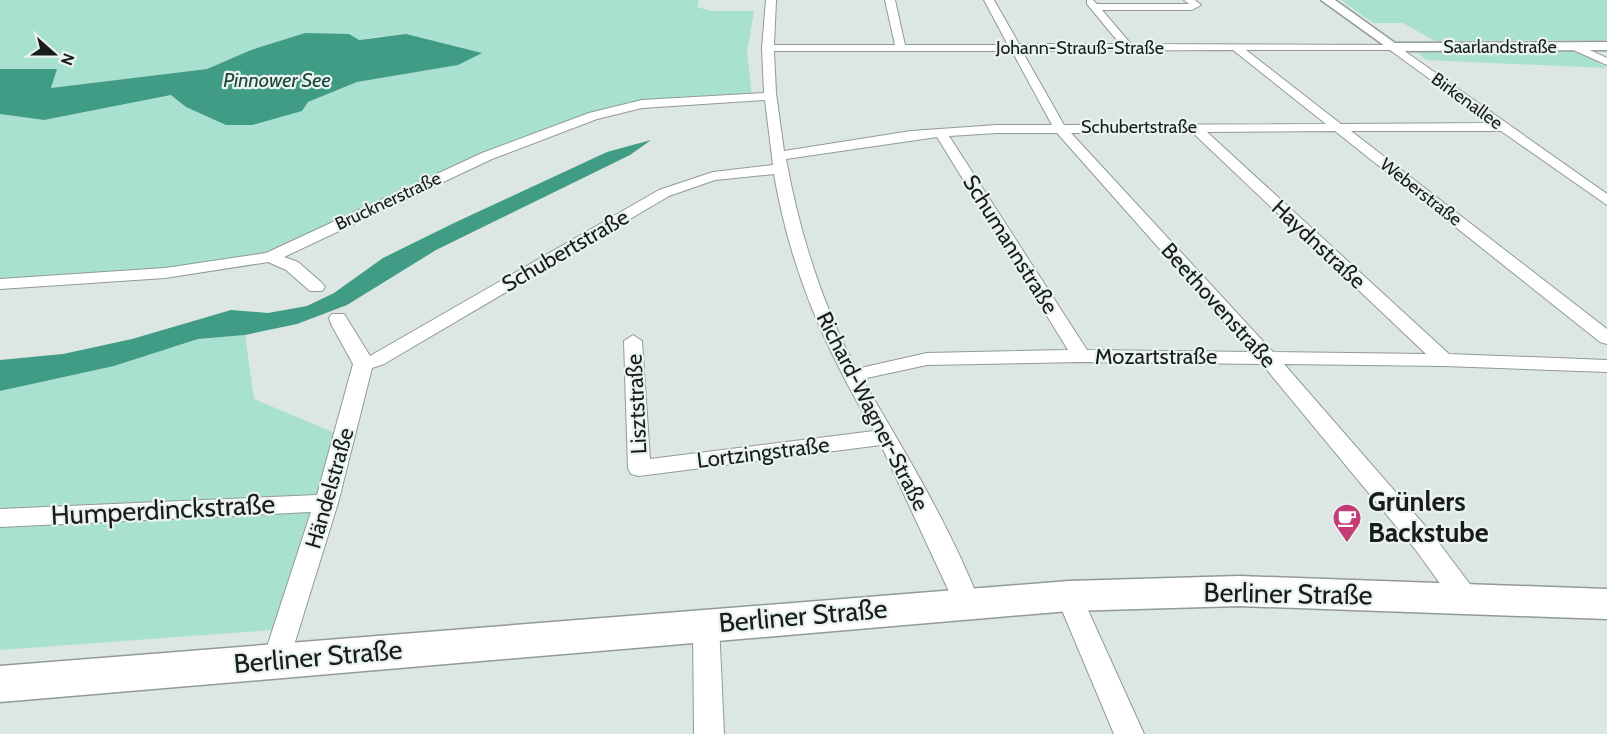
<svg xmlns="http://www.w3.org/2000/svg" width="1607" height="734" font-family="Cabin,sans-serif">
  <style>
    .green { fill: #a8e1cf }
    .water { fill: #409c84 }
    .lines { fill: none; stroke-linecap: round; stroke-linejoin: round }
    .street-casing { stroke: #919a97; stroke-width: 2 }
    .secondary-casing { stroke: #919a97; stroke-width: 3 }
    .street { fill: #fff; fill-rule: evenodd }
    .secondary { fill: #fff; fill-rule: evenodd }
    .labels { text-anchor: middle; stroke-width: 4.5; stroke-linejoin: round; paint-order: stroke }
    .far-street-label { font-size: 18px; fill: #181c1b; stroke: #e9f3f0 }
    .far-water-label { font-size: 20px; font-style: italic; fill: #1c453a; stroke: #e9f3f0 }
    .street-label { font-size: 22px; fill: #181c1b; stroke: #e9f3f0 }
    .near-poi-label { font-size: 27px; font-weight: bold; fill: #181c1b; stroke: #e9f3f0; text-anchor: start }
    .near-street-label { font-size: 27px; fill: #181c1b; stroke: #e9f3f0 }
  </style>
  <rect width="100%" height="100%" fill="#dce6e2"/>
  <path class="green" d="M0,0h699l-2,7 14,4h43l-7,42 5,43 -118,6 -82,24 -96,41 -185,85c-84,24 -184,24 -271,29v-167l44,6 127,-25 15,12 122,-5 49,-20 101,-17 -77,-29 -22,4 -54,-7 -54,17 -44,19 -156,19 6,-19 -57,1z
    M1341,0h266v40l-172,1 -32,-18h-30z
    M1416,52h155l13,2 23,14 -180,-8z
    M245,335l9,64 88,37 -43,192 -299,22v-259l114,-25 84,-27z"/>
  <path class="water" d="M305,33l44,1 10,6 47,-6 76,19 -24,12 -101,17 -49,20 -6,9 -50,14h-26l-40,-18 -15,-12 -127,25 -44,-6v-45h57l-6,19 156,-19 44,-19z
    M651,140l-21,15 -194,95 -89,55 -50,19 -52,11 -47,4 -84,27 -114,25v-31l63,-6 69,-15 99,-29 37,3 39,-7 27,-13 49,-35 71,-35 153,-71z"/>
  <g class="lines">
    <g class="street-casing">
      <path id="street" d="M766,0h10l-2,45h121l-10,-45h10l10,45h103l-24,-45h10l25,44h101l-33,-40v-4h6l4,4h92l-5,-4h11l6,5 -9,5h-90l29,34 265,1 211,149v11l-106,-74h-150l256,198v15l-7,-2 -265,-211 -128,1 242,222 158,6v12l-163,-6 -160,-2 149,171 42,56 4,8 -4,8 -9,3 -9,-3 -42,-58 -153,-185 -181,-2 -154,3 -65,14c43,73 87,145 118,224l-4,8 -9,3 -9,-3 -77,-166 -242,31 -8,-2 -3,-6 -4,-127 9,-6 9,6 8,118 224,-28c-49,-82 -84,-162 -100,-257l-59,6 -46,16 -285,168 -12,4 -34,135 -52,168 -10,3 -10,-3 -4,-9 49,-150 -311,15v-18l317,-14 36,-131 -22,-40 -2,-6 3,-4h12l26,42 289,-166 54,-18 60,-7 -8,-65 -123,8 -45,11 -105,40 -208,98 14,5 24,21 3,4 -3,4h-12l-24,-21 -18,-8 -103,16 -165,11v-10l165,-11 101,-15 216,-100 107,-40 53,-13 122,-7 -2,-45zM1233,50l93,74 -262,1 -42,-74zM1246,50h144l100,73 -149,1zM774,51h238l40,74h-55l-86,6 -127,20 -8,-58zM1192,132l234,222 -153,-2 -202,-219zM997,133h60l194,219 -164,-2 -138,-214zM937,137l131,213 -141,3 -71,16c-34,-65 -57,-138 -70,-210z
        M1571,45h8l28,13v7l-36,-16z
        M1069,585l9,3 66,146h-30l-58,-138 4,-8z
        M706,613l9,3 4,8 5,110h-30l-1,-110 4,-8z"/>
    </g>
    <g class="secondary-casing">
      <path id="secondary" d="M1321,0h14l60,43 212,-1v8l-215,1z
        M1239,576l368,13v30l-368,-13 -170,5 -1069,91v-36l1069,-85z"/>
    </g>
    <use href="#street" class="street"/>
    <use href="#secondary" class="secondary"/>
  </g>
  <defs>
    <g id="cafe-pin" transform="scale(1.5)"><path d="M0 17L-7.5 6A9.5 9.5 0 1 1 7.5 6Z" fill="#c43b75" stroke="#e9f3f0"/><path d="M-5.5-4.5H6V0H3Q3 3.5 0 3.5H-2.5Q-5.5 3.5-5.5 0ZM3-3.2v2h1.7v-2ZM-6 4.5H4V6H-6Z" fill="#fff"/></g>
  </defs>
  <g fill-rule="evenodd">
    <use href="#cafe-pin" x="1347" y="518"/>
  </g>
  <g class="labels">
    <g class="far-street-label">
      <text x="1500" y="53">Saarlandstraße</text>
      <text x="1080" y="54">Johann-Strauß-Straße</text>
      <text transform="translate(1467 101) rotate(36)" y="6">Birkenallee</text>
      <text x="1139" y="133">Schubertstraße</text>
      <text transform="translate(1421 192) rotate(38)" y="6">Weberstraße</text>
      <text transform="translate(388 201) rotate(-25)" y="6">Brucknerstraße</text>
    </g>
    <g class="far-water-label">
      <text x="277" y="87">Pinnower See</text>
    </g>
    <g class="street-label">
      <text transform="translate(1011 244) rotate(58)" y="8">Schumannstraße</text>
      <text transform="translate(1319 244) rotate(43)" y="8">Haydnstraße</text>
      <text transform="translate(565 250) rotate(-30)" y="8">Schubertstraße</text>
      <text transform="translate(1219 305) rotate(48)" y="8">Beethovenstraße</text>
      <text x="1156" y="364">Mozartstraße</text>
      <text transform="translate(636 404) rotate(-93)" y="8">Lisztstraße</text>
      <text transform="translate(873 411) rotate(63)" y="8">Richard-Wagner-Straße</text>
      <text transform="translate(763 452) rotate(-7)" y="8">Lortzingstraße</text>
      <text transform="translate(329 488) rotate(-74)" y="8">Händelstraße</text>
    </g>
    <g class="near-poi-label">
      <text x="1368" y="511">Grünlers<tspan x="1368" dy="31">Backstube</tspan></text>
    </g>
    <g class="near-street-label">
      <text transform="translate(163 510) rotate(-3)" y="9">Humperdinckstraße</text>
      <text transform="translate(1288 594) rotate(1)" y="9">Berliner Straße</text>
      <text transform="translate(803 616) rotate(-5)" y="9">Berliner Straße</text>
      <text transform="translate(318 657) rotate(-5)" y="9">Berliner Straße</text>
    </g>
  </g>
  <g transform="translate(54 54) rotate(111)" stroke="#e9f3f0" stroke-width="4.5" paint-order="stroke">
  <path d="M0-4.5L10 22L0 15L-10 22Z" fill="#181c1b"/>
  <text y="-9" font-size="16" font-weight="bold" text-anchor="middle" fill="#181c1b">N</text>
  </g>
</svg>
